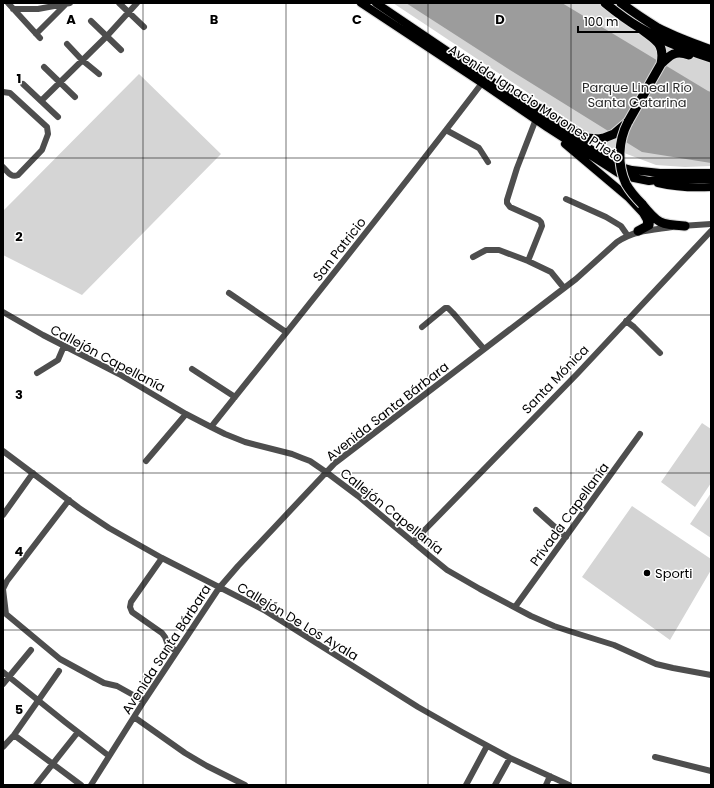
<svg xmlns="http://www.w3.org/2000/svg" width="714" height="788" font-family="Poppins,sans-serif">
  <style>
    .green { fill: #d5d5d5 }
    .water { fill: #9c9c9c }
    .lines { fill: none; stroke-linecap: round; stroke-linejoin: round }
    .major-casing { stroke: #dbdbdb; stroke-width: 10 }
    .highway-casing { stroke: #dbdbdb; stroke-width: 11 }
    .minor { stroke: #4e4e4e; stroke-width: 6 }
    .major { stroke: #000; stroke-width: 8 }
    .highway { stroke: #000; stroke-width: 9 }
    .highway-bridge-casing { stroke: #dbdbdb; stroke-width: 11; stroke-linecap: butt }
    .highway-bridge { stroke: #000; stroke-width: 9 }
    .grid { fill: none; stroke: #000; stroke-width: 1; stroke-opacity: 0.55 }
    .poi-dot { fill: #000; stroke: #fff; stroke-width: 1.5 }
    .labels { text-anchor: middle; stroke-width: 3; stroke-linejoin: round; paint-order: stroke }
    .park-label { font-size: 13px; fill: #2c2c2c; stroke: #fff }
    .street-label { font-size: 13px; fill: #000; stroke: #fff }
    .poi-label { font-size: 13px; fill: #000; stroke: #fff; text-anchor: start }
    .grid-label { font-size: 13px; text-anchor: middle; font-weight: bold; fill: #000; stroke: #fff; stroke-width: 3; stroke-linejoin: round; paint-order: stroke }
  </style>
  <rect width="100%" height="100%" fill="#fff"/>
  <path class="green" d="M393,3h209l109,59v104l-26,1 -29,-2 -45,-17z
    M139,74l82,80 -139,141 -79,-40v-44z
    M702,423l9,6v54l-16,24 -34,-25z
    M711,493v45l-21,-14z
    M632,506l79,53v11l-41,70 -88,-63z"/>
  <path class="water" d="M406,3h156l146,88 3,1v71l-69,-11 -132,-82z"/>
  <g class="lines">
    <g class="major-casing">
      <path id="major" d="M361,3l121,80 66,45 70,45 11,4 20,4 16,-2h46
        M376,3l148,100 71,49 21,13 5,2 11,3 28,3h51
        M565,144l64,54 14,15 4,7v5
        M658,183c17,4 35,5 53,4"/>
    </g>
    <g class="highway-casing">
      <path id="highway" d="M605,3c11,9 23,18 35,25 22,13 47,22 71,30
        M621,3c12,9 24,17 37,25 17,9 35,15 53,22
        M661,64c9,-9 14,-14 28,-9
        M524,103l17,6 32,21 14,8 12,1 5,-1 10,-4 14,-12 33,-58c4,-21 -5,-23 -20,-35
        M642,204c16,20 18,20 43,22
        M638,231l11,-6 1,-10"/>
    </g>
    <path class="minor" d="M8,3l32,35
      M119,3l25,24
      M13,9h25l32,-6
      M91,21l30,29
      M36,34l30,-30
      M67,44l15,16 17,14
      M44,67l31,30
      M23,84l35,33
      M3,92l7,1 37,34 1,7 -6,16 -24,25c-7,3 -10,-3 -15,-8
      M41,101l66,-65 30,-33
      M446,130l33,18 9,14
      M566,199l40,18 15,9 7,10
      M681,226l30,-2
      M473,257l13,-7h13l29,11 23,11 13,16
      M528,261l14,-35 -1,-4 -2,-2 -29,-13 -3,-4v-3l10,-32 19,-49
      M229,293l57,39
      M3,312l40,23 76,39 67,40 25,13 14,7 20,8 47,12 10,4 8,3 16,11 32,24 73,61 16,13 33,19 51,27 23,10 15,5 45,14 42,19 17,4 38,7
      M626,321l8,6 26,26
      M422,327l23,-19h3l5,5 31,36
      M192,369l43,28
      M37,373l21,-13 6,-14
      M211,427c91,-114 183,-228 271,-344
      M3,451l76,57 30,20 53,30 102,52 154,97 44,25 48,26 59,27
      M146,461l40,-47
      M69,500l-62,81 -4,8 3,25 54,45 44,24 13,3 27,15
      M536,510l30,27
      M3,515l30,-42
      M413,542l164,-168 134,-143
      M162,558l-31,44 -1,5 2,5 30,21 3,4 3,8 8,6
      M515,607l125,-173
      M3,672l62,50 44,34
      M3,684l28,-34
      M134,717l51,36 22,13 38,19
      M14,735l67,50
      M3,747l11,-12 45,-64
      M655,757l56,14
      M36,785l42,-53
      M91,785l53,-84 75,-113 19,-22 97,-103 241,-184 41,-37c18,-12 35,-12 55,-15
      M466,785l21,-39
      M495,785l15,-27
      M546,785l4,-9"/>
    <use href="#major" class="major"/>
    <use href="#highway" class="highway"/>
    <g class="highway-bridge-casing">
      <path id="highway-bridge" d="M628,122c-10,19 -11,43 -2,62 4,7 10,14 16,20"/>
    </g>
    <use href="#highway-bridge" class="highway-bridge"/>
  </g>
  <path class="grid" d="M143,3v782M286,3v782M428,3v782M571,3v782M3,158h708M3,315h708M3,473h708M3,630h708"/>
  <circle class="poi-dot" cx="647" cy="573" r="4"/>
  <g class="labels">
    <g class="park-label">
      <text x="637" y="92">Parque Lineal Río<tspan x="637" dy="15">Santa Catarina</tspan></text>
    </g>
    <g class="street-label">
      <text transform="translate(536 103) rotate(33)" y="5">Avenida Ignacio Morones Prieto</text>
      <text transform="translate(339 249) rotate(-52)" y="5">San Patricio</text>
      <text transform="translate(108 358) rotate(28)" y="5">Callejón Capellanía</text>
      <text transform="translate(555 379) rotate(-46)" y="5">Santa Mónica</text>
      <text transform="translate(387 411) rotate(-38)" y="5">Avenida Santa Bárbara</text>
      <text transform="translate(392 511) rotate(39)" y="5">Callejón Capellanía</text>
      <text transform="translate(569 514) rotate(-54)" y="5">Privada Capellanía</text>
      <text transform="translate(298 621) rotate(31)" y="5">Callejón De Los Ayala</text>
      <text transform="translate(166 649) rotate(-57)" y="5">Avenida Santa Bárbara</text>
    </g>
    <g class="poi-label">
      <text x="655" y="578">Sporti</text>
    </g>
  </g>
  <g class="grid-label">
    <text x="71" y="24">A</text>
    <text x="214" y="24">B</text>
    <text x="357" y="24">C</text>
    <text x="500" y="24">D</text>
    <text x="19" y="83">1</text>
    <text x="19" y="241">2</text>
    <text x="19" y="399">3</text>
    <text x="19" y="556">4</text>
    <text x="19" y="714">5</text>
  </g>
  <rect width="714" height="788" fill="none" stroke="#000000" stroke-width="8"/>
  <path d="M578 26v6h76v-6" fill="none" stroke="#000000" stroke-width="2"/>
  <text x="584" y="26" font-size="12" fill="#000000" stroke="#ffffff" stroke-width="3" paint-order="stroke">100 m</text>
</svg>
